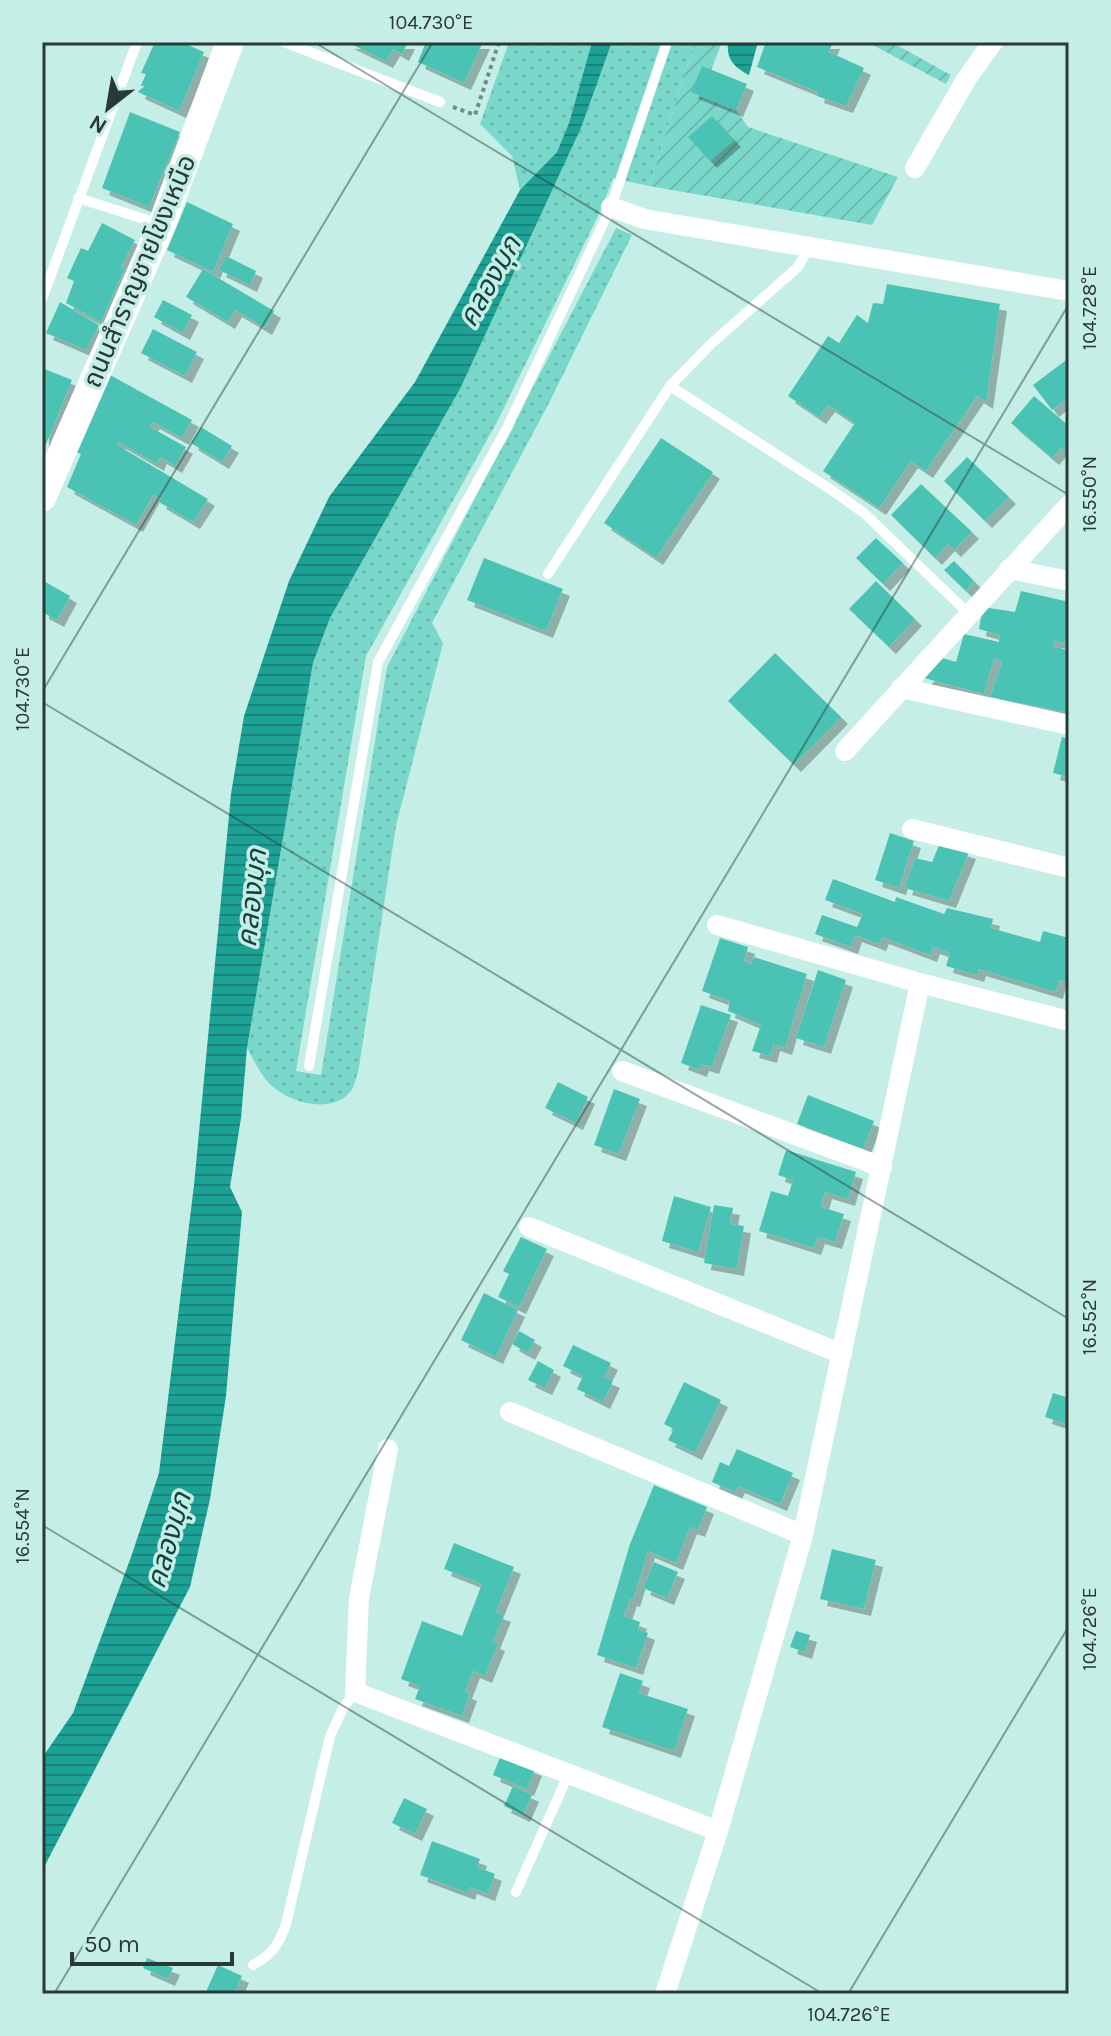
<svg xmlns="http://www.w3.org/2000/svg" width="1111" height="2036" font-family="Karla,'Noto Sans Thai',sans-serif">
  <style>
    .grass { fill: url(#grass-dots) }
    .garden { fill: url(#garden-furrows) }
    .water { fill: url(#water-rules) }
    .building { fill: #4cc3b4; filter: url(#shadow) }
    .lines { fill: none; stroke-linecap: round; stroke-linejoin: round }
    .path { stroke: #718c87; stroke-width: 4; stroke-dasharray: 4 4; stroke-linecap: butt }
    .lane { stroke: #fff; stroke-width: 10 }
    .street { stroke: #fff; stroke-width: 20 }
    .secondary { stroke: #fff; stroke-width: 28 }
    .ticks { fill: none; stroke: #293936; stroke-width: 2; stroke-opacity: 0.45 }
    .labels { text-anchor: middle; stroke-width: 7; stroke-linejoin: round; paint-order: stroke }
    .street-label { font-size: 26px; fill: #293936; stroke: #c5eee7 }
    .water-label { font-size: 28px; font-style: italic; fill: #0f443e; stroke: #c5eee7 }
    .neatline { fill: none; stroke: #293936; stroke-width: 3 }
    .ticks-label { font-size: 20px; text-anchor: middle; fill: #293936 }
  </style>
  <defs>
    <pattern id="grass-dots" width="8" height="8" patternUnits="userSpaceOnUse" patternTransform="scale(2)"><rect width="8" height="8" fill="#7ad8cb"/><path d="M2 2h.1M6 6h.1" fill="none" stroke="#6abaaf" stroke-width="1.8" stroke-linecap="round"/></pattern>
    <pattern id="garden-furrows" width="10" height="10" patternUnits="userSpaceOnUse" patternTransform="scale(2)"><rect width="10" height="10" fill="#7ad8cb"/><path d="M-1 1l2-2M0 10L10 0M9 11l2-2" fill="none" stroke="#6abaaf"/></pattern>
    <pattern id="water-rules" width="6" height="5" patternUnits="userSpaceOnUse" patternTransform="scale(2)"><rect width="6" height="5" fill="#1ca194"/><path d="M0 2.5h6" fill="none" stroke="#19847a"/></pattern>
    <filter id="shadow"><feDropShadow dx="7" dy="7" stdDeviation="0" flood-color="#0004"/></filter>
  </defs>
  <rect width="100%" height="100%" fill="#c5eee7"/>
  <path class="grass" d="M509,42h83l-23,81 -12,29 -37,38 -8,-34 -32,-32z
    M612,42h83l-46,144 -36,-8 -12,32 -104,212 -131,234 -70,415 25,4 66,-408 229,-439 16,7 -83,168 -117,220 11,20 -47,183 -37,241c-2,7 -4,19 -8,24 -19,24 -61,12 -80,-6 -10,-9 -17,-25 -24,-37l66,-385 17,-45 130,-229 121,-261z"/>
  <path class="garden" d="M695,42h27l-21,54 35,14 12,17 150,50 -26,48 -223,-39z
    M867,42h24l60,33 -5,9z"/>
  <path class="water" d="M592,42h20l-31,86 -121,261 -130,229 -17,45 -66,385 -6,70 -11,69 12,25 -16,184 -16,103 -20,88 -148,284v-113l31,-45 58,-156 28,-84 35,-288 37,-391 13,-78 45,-135 40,-84 86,-115 105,-192 37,-38 12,-29z
    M728,42h30l-9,33c-15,-8 -23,-16 -21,-33z"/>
  <path class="building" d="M155,42h26l23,10 -25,59 -41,-19 8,-18 -5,-1z
    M347,42h61l-6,12 -9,-5 -7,12z
    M426,42h57l-19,41 -46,-21z
    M766,42h67l-4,10 35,16 -18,38 -29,-10 1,-4 -61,-25z
    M702,66l45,18 -11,26 -45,-18z
    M130,112l50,20 -31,75 -47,-19z
    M712,116l22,24 -24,21 -22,-24z
    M187,202l46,22 -20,48 -46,-22z
    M102,223l33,17 -14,27 4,1 -24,54 -35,-19 8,-22 -7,-3 14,-30 7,3z
    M226,256l30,15 -6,14 -31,-15z
    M203,269l71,42 -9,17 -30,-18 -7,12 -42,-25z
    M887,284l113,20 -14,98 -9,-6 -51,75 -15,-10 -32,47 -56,-37 32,-48 -27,-18 -9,12 -31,-21 40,-60 11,7 18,-28 11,8 5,-20 10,1z
    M163,300l29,15 -9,18 -29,-16z
    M60,302l39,23 -13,25 -40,-17z
    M153,329l44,23 -12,24 -44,-23z
    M1069,358v39l-17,13 -19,-25z
    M42,368l30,12 -30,74z
    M110,375l82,45 -10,18 -29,-16 -3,5 36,20 -11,19 -15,-9 -3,7 -38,-22 -2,3 91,54 -15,23 -34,-20 2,-3 -8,-4 -17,30 -69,-38 14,-33 -5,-2z
    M1034,396l35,30v28l-8,-6 -9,10 -41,-35z
    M201,427l31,19 -10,16 -31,-19z
    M661,438l52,34 -57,86 -52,-35z
    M967,457l42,40 -24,24 -41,-40z
    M921,484l51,48 -18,18 -6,-6 -13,14 -44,-43z
    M876,538l27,25 -20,21 -27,-26z
    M484,558l79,31 -17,42 -79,-31z
    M954,561l20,20 -8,10 -22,-21z
    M42,580l28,16 -13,24 -15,-8z
    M876,581l39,38 -26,28 -40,-38z
    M1068,589l1,55 -14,-3 -2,6 16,3v63l-79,-16 12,-35 -8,-4 -10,36 -60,-16 18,-20 14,4 8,-28 35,8 1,-7 -21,-6 4,-22 32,5 6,-21 44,10z
    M775,653l66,64 -47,48 -66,-64z
    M1062,737l7,2v38l-16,-4z
    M890,833l24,8 -15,47 -24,-8z
    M940,843l29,9 -20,49 -44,-13 10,-30 17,4z
    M833,879l62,23 1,-5 48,17 3,-6 46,11 -2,9 49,14 3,-11 26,7v45l-10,-3 -3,12 -77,-23 -2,6 -31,-9 4,-13 -17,-6 -3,8 -48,-18 -3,7 -24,-9 -4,12 -36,-13 7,-19 35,12 6,-13 -38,-14z
    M720,938l28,9 -4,14 7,3 3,-7 53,17 -22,74 -12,-4 -3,12 -18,-5 9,-26 -33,-14 2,-10 -28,-10z
    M818,970l28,10 -22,67 -28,-9z
    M701,1005l30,10 -19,52 -10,-3 -2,6 -19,-7z
    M558,1082l30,15 -12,26 -31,-15z
    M614,1089l26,10 -21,55 -25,-9z
    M808,1095l66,26 -11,28 -66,-25z
    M786,1150l70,22 -8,27 -23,-7 -4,15 23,7 -9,28 -17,-5 -4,11 -55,-17 12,-40 17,5 5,-16 -15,-5z
    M674,1196l37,11 -13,45 -36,-11z
    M714,1205l19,3 -3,16 14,2 -7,43 -33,-6z
    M521,1237l26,12 -28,58 -21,-10 11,-23 -6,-3z
    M484,1293l34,17 -22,47 -35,-17z
    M519,1331l16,9 -7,13 -16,-9z
    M573,1345l38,18 -7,14 9,4 -10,21 -26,-13 6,-13 -20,-10z
    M538,1361l16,9 -9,18 -17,-8z
    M684,1382l37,18 -26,53 -27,-13 6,-11 -10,-5z
    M1053,1393l16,5v27l-24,-8z
    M737,1449l56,24 -13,31 -42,-18 -3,6 -23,-10 8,-20 9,4z
    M654,1485l53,22 -9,23 -8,-3 -14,36 -28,-12 -15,49 -3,-1 -6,17 16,6 -2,7 10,4 -12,35 -39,-13 33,-111z
    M454,1543l60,24 -18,45 8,3 -11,27 5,2 -13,32 -12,-5 -8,21 5,2 -8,22 -47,-17 5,-13 -19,-7 21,-58 40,15 20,-52 -38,-15z
    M832,1549l44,11 -12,49 -44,-10z
    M654,1562l24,10 -11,26 -24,-10z
    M796,1631l14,4 -5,17 -15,-5z
    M620,1673l23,8 -4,12 49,16 -14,42 -72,-24z
    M501,1755l34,14 -8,20 -34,-14z
    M513,1786l19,9 -9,20 -19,-9z
    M404,1798l23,11 -12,25 -23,-11z
    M432,1841l48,18 -3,8 18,7 -7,20 -18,-7 -2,6 -48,-18z
    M147,1958l26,10 -5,11 -25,-11z
    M218,1965l24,11 -8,18h-29z"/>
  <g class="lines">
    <path class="path" d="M453,107l22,8 24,-73"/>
    <path class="lane" d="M284,42l156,60
      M78,198l82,26
      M42,299l95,-257
      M670,386l160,103 34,24 104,100
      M548,574l122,-188 41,-42 87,-77 11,-20
      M309,1066l69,-404 129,-234 104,-221 56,-165
      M516,1892l53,-119
      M253,1965c19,-10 26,-21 33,-41l44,-188 13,-28 12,-16"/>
    <path class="street" d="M915,168l52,-90 26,-36
      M611,207l33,12 425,72
      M1009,569l60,12
      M901,688l168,37
      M845,751l224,-246
      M912,829l157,39
      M717,925l203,58 149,38
      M622,1071l260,96
      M529,1227l313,127
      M510,1412l293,123
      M388,1449l-29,149 -4,94 363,139
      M665,1994l53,-163 85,-296 117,-552"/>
    <path class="secondary" d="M42,498l120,-274 68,-182"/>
  </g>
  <path class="ticks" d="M314,42l755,453M42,692l391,-650M42,702l1027,617M42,1525l781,469M54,1994l1015,-1690M848,1994l221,-368"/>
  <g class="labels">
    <g class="street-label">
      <text transform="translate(139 271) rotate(-67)" y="9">ถนนสำราญชายโขงเหนือ</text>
    </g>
    <g class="water-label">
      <text transform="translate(489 281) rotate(-61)" y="10">คลองมุก</text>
      <text transform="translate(251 898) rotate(-84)" y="10">คลองมุก</text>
      <text transform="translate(168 1540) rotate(-74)" y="10">คลองมุก</text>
    </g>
  </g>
  <rect width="1111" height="2036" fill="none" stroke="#c5eee7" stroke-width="88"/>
  <g transform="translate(108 108) rotate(211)" stroke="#c5eee7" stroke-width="6" paint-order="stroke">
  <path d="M0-6L14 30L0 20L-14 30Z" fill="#293936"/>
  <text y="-12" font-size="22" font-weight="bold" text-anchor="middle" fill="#293936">N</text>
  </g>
  <path d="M72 1952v12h160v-12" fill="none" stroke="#293936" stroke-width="4"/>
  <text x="84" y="1952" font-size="24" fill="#293936" stroke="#c5eee7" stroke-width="6" paint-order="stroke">50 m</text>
  <rect x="44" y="44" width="1023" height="1948" class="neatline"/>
  <g class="ticks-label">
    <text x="431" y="29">104.730°E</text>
    <text transform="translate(1089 308) rotate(-90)" y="7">104.728°E</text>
    <text transform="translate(1089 494) rotate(-90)" y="7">16.550°N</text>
    <text transform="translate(22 689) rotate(-90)" y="7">104.730°E</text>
    <text transform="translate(1089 1317) rotate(-90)" y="7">16.552°N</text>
    <text transform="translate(22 1526) rotate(-90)" y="7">16.554°N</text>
    <text transform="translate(1089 1629) rotate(-90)" y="7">104.726°E</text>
    <text x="849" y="2021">104.726°E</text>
  </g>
</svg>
